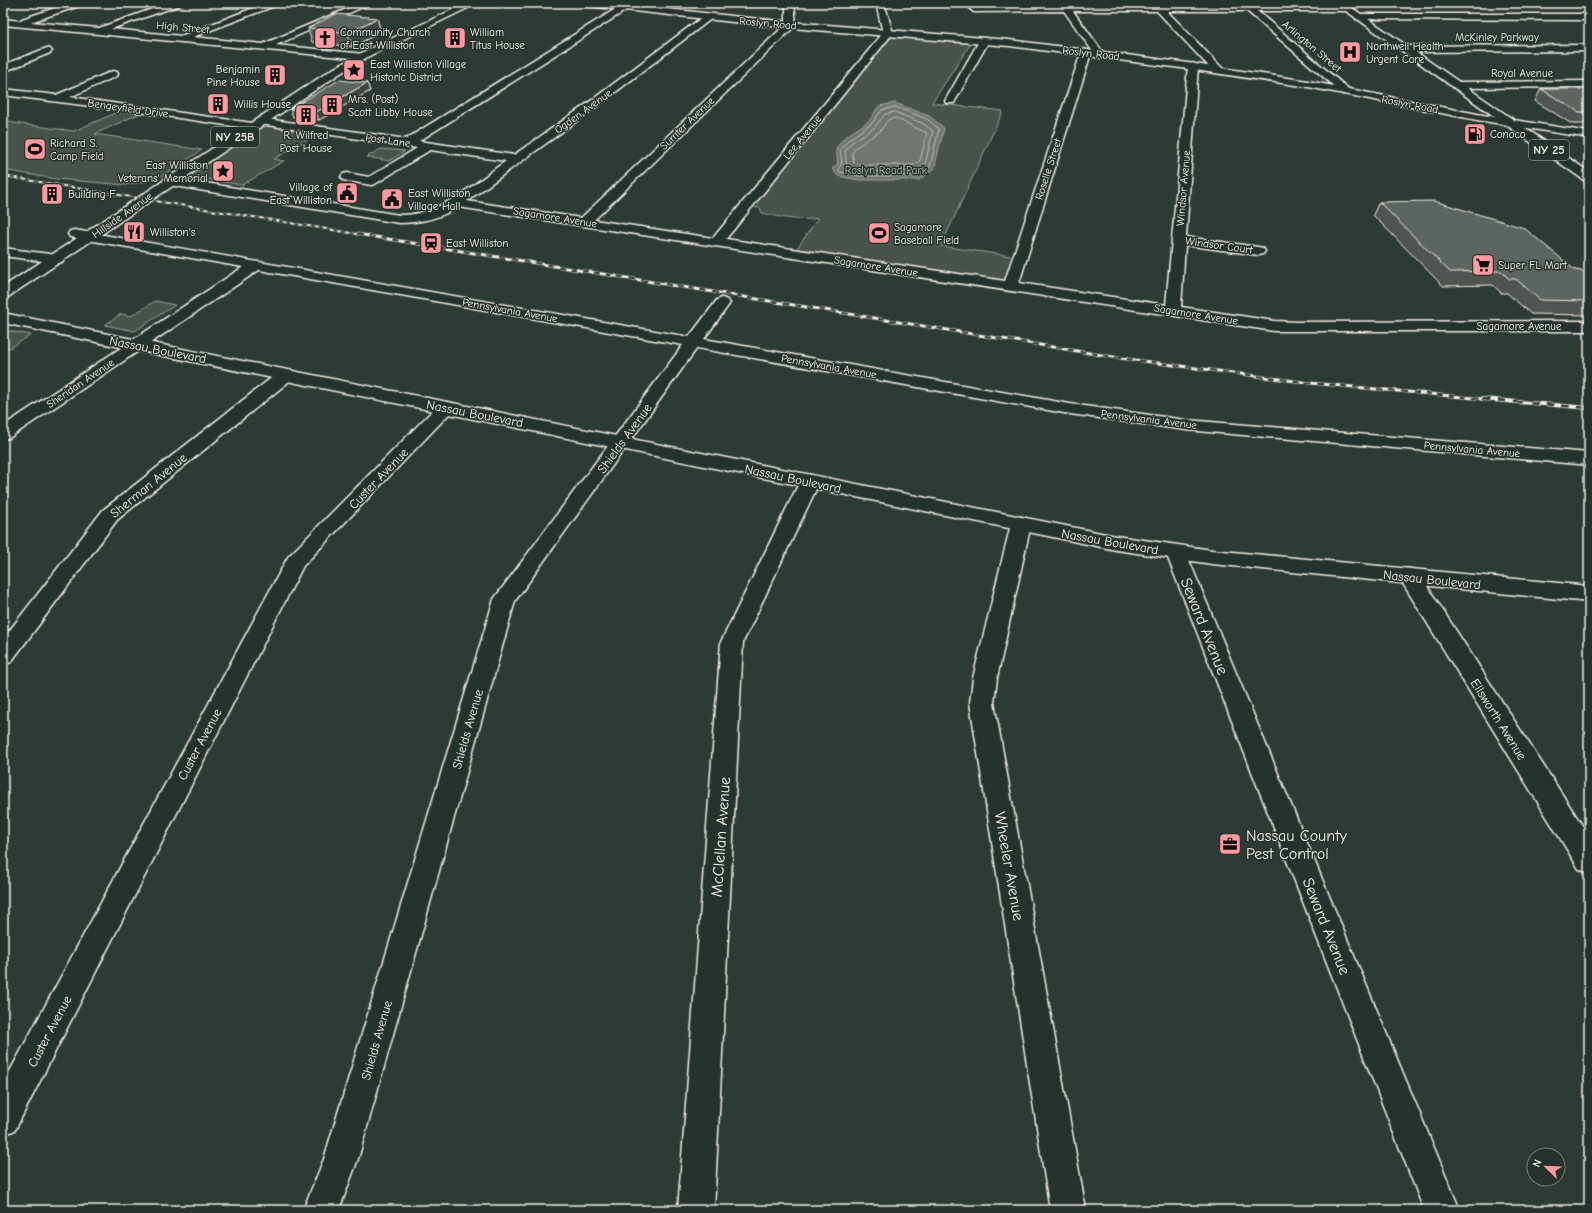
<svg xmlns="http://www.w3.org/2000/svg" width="1592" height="1213" font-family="'Comic Neue',sans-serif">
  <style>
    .green { fill: #48524c; stroke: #9ea29a }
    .water { fill: #6f7770; stroke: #a4a8a0 }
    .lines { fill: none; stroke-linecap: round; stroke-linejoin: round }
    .shore { stroke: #bfc0b8; stroke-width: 1 }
    .minor-casing { stroke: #f4f1e8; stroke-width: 3 }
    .tertiary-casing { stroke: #f4f1e8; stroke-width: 3 }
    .secondary-casing { stroke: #f4f1e8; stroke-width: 3 }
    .primary-casing { stroke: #f4f1e8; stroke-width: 3 }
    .minor { fill: #26332d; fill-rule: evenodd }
    .tertiary { fill: #26332d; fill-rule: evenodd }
    .secondary { fill: #26332d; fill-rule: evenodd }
    .primary { fill: #26332d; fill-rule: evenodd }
    .rail-far2-casing { stroke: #f4f1e8; stroke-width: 2 }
    .rail-far1-casing { stroke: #f4f1e8; stroke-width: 3 }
    .rail-casing { stroke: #f4f1e8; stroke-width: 4 }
    .rail-far2 { stroke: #26332d; stroke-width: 1.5; stroke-dasharray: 4; stroke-linecap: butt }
    .rail-far1 { stroke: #26332d; stroke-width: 2; stroke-dasharray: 6; stroke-linecap: butt }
    .rail { stroke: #26332d; stroke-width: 2.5; stroke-dasharray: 8; stroke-linecap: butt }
    .wall { fill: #4f5751; stroke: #f4f1e8 }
    .shaded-wall { fill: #404742; stroke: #f4f1e8 }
    .building { fill: #5c655e; stroke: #f4f1e8 }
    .labels { text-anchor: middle; stroke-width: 3; stroke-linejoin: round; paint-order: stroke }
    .far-street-label { font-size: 11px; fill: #f4f1e8; stroke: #26332d }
    .far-poi-label { font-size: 11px; fill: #f4f1e8; stroke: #26332d; text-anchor: start }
    .far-park-label { font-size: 11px; fill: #b8b9b1; stroke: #26332d }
    .shield { fill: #26332d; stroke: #b6b8b0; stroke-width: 1 }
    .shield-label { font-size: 12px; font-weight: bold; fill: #f4f1e8 }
    .street-label { font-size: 13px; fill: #f4f1e8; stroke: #26332d }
    .near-street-label { font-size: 16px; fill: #f4f1e8; stroke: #26332d }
    .near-poi-label { font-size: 16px; fill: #f4f1e8; stroke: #26332d; text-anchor: start }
  </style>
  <rect width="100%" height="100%" fill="#2e3b34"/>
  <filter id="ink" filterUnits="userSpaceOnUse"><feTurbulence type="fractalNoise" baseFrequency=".025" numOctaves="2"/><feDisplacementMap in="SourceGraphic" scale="8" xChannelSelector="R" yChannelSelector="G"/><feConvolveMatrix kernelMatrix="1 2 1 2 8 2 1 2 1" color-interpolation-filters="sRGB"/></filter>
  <g filter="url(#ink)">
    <path class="green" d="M888,33l85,7 -41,63 71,8 -62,135 77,11 -9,28 -215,-32 24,-35c-18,4 -39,-1 -56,-5l-2,-5 -14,-2z
      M127,108l20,2 -52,24 107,16 -39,25 -14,6 -24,4 -69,-6 -53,-9v-53l5,1v2l5,3 61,8z
      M266,122l57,9 -49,28 10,2 -42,24 -53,-9z
      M381,149l24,2 -16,10 -22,-4z
      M155,301l20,4 -40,26 -30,-6 16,-11 10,2z
      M3,330l28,5 -21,13 -7,-1z"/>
    <path class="water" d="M895,103l34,13 15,12 -10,41 -15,11h-60l-21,-4 -6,-7 6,-6 -2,-15 9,-11 24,-16 10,-15z"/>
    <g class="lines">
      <path class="shore" d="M896,107l31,12 12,10 -9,38 -13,9h-58l-19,-4 -2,-3 4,-6 -2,-13 8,-10 24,-17 10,-13z
        M895,112l29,12 9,7 -8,33 -10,7h-55l-13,-3 -2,-17 6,-8 24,-16 10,-13z
        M895,118l32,15 -7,28 -7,4h-53l-6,-2 -2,-10 3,-5 25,-17 8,-11z"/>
      <g class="minor-casing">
        <path id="minor" d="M70,3h13l-1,2 -51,17 68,6 70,-25h12l-1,2 -69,24 70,7 85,-33h12l-1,2 -84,32 70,7 98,-41h11l-96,42 88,9 2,2 -5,3 -358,-34v-6l18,2 1,-2z
          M647,3h10l-10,8h-6l-1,-2z
          M786,3h8l2,22 -2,2 -200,193 119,18 170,-205 -7,-30h8l9,30 -167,206 279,42 76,-228 5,-3 5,3 -72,230 147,22 22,-239 5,-3 5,3 -12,171 72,10 5,1 2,3 -2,3 -5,1 -73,-10 -4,62 93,14 24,1 291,-1v10h-315l-816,-124c-18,11 -38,16 -59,16l-230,-38 -4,-1 -2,-3 2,-3 4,-1 230,38c42,1 74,-31 107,-54l-76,-11 -55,34 -4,1 -28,-5 -2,-3 2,-3 4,-1 22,4 48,-29 -157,-24 -6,-3 6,-3 146,21 216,-134h6l1,2 -1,2 -209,132 95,14 74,-52 117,-88h6l1,2 -1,2 -115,88 -129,94 114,17 205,-194z
          M1059,3h8l3,3h82l-2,-3h9l3,3h79l-1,-3h8l3,3h97l1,2 -1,2 -3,1h-88l95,81 -1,2h-8l-96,-83h-80l55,57 1,2 -1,2h-8l-57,-61h-84l31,43 -5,3 -3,-1 -32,-45 -90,1 -4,-3 4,-3h87z
          M1359,14h230v6l-233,-1 -1,-2 1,-2z
          M984,38l5,3 -34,60 -1,2h-8l-1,-2 34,-60z
          M1589,45v6l-185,1 -5,-3 5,-3z
          M47,48l3,1 2,2 -2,2 -47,19v-7z
          M113,71l4,1 1,2 -1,2 -47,21 182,26 4,1 2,2 -2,2 -4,1 -113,-17 -136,-17v-6l53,6z
          M1589,81v6l-133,1 -5,-3 5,-3z
          M75,230l614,107 28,-37 5,-2 5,2 3,3 -26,36 366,65 116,16 403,33v12l-403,-35 -116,-16 -373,-66 -182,253 -157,558 -19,51h-36l21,-51 170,-560 189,-254 -424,-75 -250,168 -6,1v-13l240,-159 -173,-30 -2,-3 2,-3z
          M3,248l54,7 5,1 2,3 -2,3 -5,1 -54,-7z
          M286,370l6,1 2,4 -2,4 -175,141 -106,142 -8,3v-26l100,-129 177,-139z
          M446,402l6,1 3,4 -3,4 -149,155 -288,564 -12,5v-51l285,-527 152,-154z
          M810,475l7,2 3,4 -77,161 -29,568h-36l43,-568 79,-161 3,-4z
          M1021,517l7,2 3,5 -34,154 -3,25 92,507h-36l-80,-507 3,-25 38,-154 3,-5z
          M1176,546l7,2 3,5 274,657h-36l-258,-657 3,-5z
          M1410,569l8,3 171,264v37l-10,-4 -177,-287 -3,-5 3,-5z"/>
      </g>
      <g class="tertiary-casing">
        <path id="tertiary" d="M3,313l1113,223 96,14 377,36v16l-377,-38 -96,-14 -1113,-227z"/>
      </g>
      <g class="secondary-casing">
        <path id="secondary" d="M584,3h28l167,18 230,19 172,22 127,19 169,33 112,18v6l-112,-18 -169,-33 -127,-19 -172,-22 -230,-19 -191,-21z"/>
      </g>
      <g class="primary-casing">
        <path id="primary" d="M467,3h11l-107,52 -32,19 -331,223 -5,2v-12l328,-217 34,-19z
          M1335,3h10l244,169v10l-4,-1z"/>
      </g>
      <use href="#minor" class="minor"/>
      <use href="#tertiary" class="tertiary"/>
      <use href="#secondary" class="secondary"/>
      <use href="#primary" class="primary"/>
      <g class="rail-far2-casing">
        <path id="rail-far2" d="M3,176l360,59"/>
      </g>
      <g class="rail-far1-casing">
        <path id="rail-far1" d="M357,234l763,124 190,25 185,17"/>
      </g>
      <g class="rail-casing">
        <path id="rail" d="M1482,399l107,9"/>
      </g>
      <use href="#rail-far2" class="rail-far2"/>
      <use href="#rail-far1" class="rail-far1"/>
      <use href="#rail" class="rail"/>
    </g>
    <path class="wall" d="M377,18l4,14 -29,15 -40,-5 -4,-14z
      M367,83l3,8 -51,29 -26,-3 -3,-8z
      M1541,89l48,1v34h-17l-37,-23z
      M1379,202l196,68 14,7v38l-58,-1 -24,-21h-6l-8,-8 -50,1 -70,-71z"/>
    <path class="shaded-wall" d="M377,18l4,14 -29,15 -4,-14z
      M367,83l3,8 -51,29 -3,-8z"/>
    <path class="building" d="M336,14l41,4 -29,15 -40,-5z
      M339,80l28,3 -51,29 -26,-3z
      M1541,89h46l2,1v22h-10z
      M1434,201l90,27 51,42 6,1 8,6v24l-49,-1 -24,-21h-7l-8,-8 -51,1 -71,-70z"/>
  </g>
  <defs>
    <g id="church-square" transform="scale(1.15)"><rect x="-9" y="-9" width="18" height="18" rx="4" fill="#ff9aa2" stroke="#26332d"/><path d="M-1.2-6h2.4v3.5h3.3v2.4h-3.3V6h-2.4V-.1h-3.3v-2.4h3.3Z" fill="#111"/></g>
    <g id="building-square" transform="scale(1.15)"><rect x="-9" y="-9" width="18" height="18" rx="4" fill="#ff9aa2" stroke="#26332d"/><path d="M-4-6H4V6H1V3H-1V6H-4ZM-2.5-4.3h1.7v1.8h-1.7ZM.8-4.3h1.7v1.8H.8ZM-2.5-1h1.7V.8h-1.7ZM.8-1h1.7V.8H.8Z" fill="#111"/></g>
    <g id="hospital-square" transform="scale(1.15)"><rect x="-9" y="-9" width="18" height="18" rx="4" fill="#ff9aa2" stroke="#26332d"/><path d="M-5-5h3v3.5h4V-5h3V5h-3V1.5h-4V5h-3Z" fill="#111"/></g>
    <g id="sight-square" transform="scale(1.15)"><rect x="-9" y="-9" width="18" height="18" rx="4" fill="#ff9aa2" stroke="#26332d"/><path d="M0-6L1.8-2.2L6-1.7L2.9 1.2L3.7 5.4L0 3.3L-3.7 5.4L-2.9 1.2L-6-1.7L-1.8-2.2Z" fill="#111"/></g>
    <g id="fuel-square" transform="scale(1.15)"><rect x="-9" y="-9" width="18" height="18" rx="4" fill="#ff9aa2" stroke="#26332d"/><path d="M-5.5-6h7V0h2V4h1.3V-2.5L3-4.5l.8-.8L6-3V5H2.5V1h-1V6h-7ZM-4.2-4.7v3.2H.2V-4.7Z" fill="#111"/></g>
    <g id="stadium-square" transform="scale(1.15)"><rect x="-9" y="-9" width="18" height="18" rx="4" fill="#ff9aa2" stroke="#26332d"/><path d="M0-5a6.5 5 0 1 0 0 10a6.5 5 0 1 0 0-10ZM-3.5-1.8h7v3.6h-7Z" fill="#111"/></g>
    <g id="civic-square" transform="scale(1.15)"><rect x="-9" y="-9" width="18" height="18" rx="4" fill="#ff9aa2" stroke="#26332d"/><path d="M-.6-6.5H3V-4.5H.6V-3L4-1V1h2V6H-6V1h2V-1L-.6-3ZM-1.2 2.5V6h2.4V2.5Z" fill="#111"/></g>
    <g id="restaurant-square" transform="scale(1.15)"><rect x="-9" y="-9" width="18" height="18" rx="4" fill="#ff9aa2" stroke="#26332d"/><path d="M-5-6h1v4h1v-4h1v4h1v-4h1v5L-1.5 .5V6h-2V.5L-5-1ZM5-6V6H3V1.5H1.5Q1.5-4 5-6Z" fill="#111"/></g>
    <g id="station-square" transform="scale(1.15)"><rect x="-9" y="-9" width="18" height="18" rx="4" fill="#ff9aa2" stroke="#26332d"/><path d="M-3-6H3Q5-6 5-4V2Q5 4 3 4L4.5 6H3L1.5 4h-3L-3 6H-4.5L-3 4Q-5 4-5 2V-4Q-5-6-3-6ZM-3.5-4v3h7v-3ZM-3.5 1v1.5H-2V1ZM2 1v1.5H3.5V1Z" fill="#111"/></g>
    <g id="supermarket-square" transform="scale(1.15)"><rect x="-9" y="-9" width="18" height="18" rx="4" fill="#ff9aa2" stroke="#26332d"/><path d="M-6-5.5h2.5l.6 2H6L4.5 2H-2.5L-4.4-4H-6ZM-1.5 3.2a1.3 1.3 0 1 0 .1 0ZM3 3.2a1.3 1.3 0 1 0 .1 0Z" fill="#111"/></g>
    <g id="office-square" transform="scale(1.15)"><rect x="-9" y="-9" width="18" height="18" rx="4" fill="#ff9aa2" stroke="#26332d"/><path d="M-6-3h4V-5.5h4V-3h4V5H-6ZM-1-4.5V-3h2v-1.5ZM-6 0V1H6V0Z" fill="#111"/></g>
  </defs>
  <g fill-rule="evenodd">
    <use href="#church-square" x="325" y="38"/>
    <use href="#building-square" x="455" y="38"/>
    <use href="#hospital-square" x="1350" y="52"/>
    <use href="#sight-square" x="354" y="70"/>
    <use href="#building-square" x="275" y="75"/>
    <use href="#building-square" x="218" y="104"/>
    <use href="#building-square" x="332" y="105"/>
    <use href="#building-square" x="306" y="115"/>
    <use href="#fuel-square" x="1475" y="134"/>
    <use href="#stadium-square" x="35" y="149"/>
    <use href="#sight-square" x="223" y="171"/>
    <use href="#civic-square" x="347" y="193"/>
    <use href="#building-square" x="52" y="194"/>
    <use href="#civic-square" x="392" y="199"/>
    <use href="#restaurant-square" x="134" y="232"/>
    <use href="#stadium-square" x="879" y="233"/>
    <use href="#station-square" x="431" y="243"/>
    <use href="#supermarket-square" x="1483" y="265"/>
    <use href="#office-square" x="1230" y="844"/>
  </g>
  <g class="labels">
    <g class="far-street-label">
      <text transform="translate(768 23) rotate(5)" y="4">Roslyn Road</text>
      <text transform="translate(183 27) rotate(5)" y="4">High Street</text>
      <text x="1497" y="41">McKinley Parkway</text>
      <text transform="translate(1312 46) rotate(40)" y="4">Arlington Street</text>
      <text transform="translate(1091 53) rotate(7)" y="4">Roslyn Road</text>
      <text x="1522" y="77">Royal Avenue</text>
      <text transform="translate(1410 104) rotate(11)" y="4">Roslyn Road</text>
      <text transform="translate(128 108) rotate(8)" y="4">Bengeyfield Drive</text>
      <text transform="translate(583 111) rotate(-36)" y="4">Ogden Avenue</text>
      <text transform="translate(687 123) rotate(-44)" y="4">Sumter Avenue</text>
      <text transform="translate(802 137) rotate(-51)" y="4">Lee Avenue</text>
      <text transform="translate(388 140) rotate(8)" y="4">Post Lane</text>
      <text transform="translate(1048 169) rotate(-72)" y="4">Roselle Street</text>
      <text transform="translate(1183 188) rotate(-85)" y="4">Windsor Avenue</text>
      <text transform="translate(122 215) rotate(-35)" y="4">Hillside Avenue</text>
      <text transform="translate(555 217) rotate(9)" y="4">Sagamore Avenue</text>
      <text transform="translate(1219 245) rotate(8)" y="4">Windsor Court</text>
      <text transform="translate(876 266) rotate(9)" y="4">Sagamore Avenue</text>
      <text transform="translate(510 310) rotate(10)" y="4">Pennsylvania Avenue</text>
      <text transform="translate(1196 314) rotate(9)" y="4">Sagamore Avenue</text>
      <text x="1519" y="330">Sagamore Avenue</text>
      <text transform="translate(829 366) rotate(10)" y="4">Pennsylvania Avenue</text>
      <text transform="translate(80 383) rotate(-34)" y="4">Sheridan Avenue</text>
      <text transform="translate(1149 419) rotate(7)" y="4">Pennsylvania Avenue</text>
      <text transform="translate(1472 449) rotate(5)" y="4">Pennsylvania Avenue</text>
    </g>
    <g class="far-poi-label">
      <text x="340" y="36">Community Church<tspan x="340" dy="13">of East Williston</tspan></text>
      <text x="470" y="36">William<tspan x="470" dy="13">Titus House</tspan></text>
      <text x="1366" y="50">Northwell Health<tspan x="1366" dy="13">Urgent Care</tspan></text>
      <text x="370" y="68">East Williston Village<tspan x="370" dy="13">Historic District</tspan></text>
      <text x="260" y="73" text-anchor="end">Benjamin<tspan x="260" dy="13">Pine House</tspan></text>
      <text x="348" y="103">Mrs. (Post)<tspan x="348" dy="13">Scott Libby House</tspan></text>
      <text x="234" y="108">Willis House</text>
      <text x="1490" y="138">Conoco</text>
      <text x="306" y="139" text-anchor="middle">R. Wilfred<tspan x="306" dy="13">Post House</tspan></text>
      <text x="50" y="147">Richard S.<tspan x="50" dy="13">Camp Field</tspan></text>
      <text x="208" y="169" text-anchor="end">East Williston<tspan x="208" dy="13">Veterans' Memorial</tspan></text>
      <text x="332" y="191" text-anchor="end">Village of<tspan x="332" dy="13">East Williston</tspan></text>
      <text x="408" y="197">East Williston<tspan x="408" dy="13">Village Hall</tspan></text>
      <text x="68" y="198">Building F</text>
      <text x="894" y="231">Sagamore<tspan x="894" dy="13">Baseball Field</tspan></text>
      <text x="150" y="236">Williston's</text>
      <text x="446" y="247">East Williston</text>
      <text x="1498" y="269">Super FL Mart</text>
    </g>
    <g class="far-park-label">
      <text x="886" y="174">Roslyn Road Park</text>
    </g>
    <g class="shield">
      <rect x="211" y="127" width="48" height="20" rx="3"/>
      <rect x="1529" y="140" width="40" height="20" rx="3"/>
    </g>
    <g class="shield-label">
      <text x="235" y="141">NY 25B</text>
      <text x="1549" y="154">NY 25</text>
    </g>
    <g class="street-label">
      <text transform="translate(158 349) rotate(11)" y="5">Nassau Boulevard</text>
      <text transform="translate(475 413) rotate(11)" y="5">Nassau Boulevard</text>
      <text transform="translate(624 438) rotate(-54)" y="5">Shields Avenue</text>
      <text transform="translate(378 478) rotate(-46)" y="5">Custer Avenue</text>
      <text transform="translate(793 478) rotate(12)" y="5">Nassau Boulevard</text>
      <text transform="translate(148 485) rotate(-39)" y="5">Sherman Avenue</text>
      <text transform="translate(1110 541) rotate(10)" y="5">Nassau Boulevard</text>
      <text transform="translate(1432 579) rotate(6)" y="5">Nassau Boulevard</text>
      <text transform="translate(1499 719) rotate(58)" y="5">Ellsworth Avenue</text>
      <text transform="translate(467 729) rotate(-74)" y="5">Shields Avenue</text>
      <text transform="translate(199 744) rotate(-62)" y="5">Custer Avenue</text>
      <text transform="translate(49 1031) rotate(-62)" y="5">Custer Avenue</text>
      <text transform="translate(376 1040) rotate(-74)" y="5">Shields Avenue</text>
    </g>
    <g class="near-street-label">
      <text transform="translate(1205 626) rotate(68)" y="6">Seward Avenue</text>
      <text transform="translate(720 837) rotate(-86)" y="6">McClellan Avenue</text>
      <text transform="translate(1010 866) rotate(80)" y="6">Wheeler Avenue</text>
      <text transform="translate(1327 926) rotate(68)" y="6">Seward Avenue</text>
    </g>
    <g class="near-poi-label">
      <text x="1246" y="841">Nassau County<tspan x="1246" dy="18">Pest Control</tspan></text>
    </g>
  </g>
  <rect width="1592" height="1213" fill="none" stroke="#26332d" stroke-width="16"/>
  <rect x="8" y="8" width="1576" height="1197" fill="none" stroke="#f4f1e8" stroke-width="1.5" filter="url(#ink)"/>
  <g transform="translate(1546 1167) rotate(293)"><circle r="19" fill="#26332d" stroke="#787f78"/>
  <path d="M0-3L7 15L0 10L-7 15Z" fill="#ff9aa2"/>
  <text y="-6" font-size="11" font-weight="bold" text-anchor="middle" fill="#f4f1e8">N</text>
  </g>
</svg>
